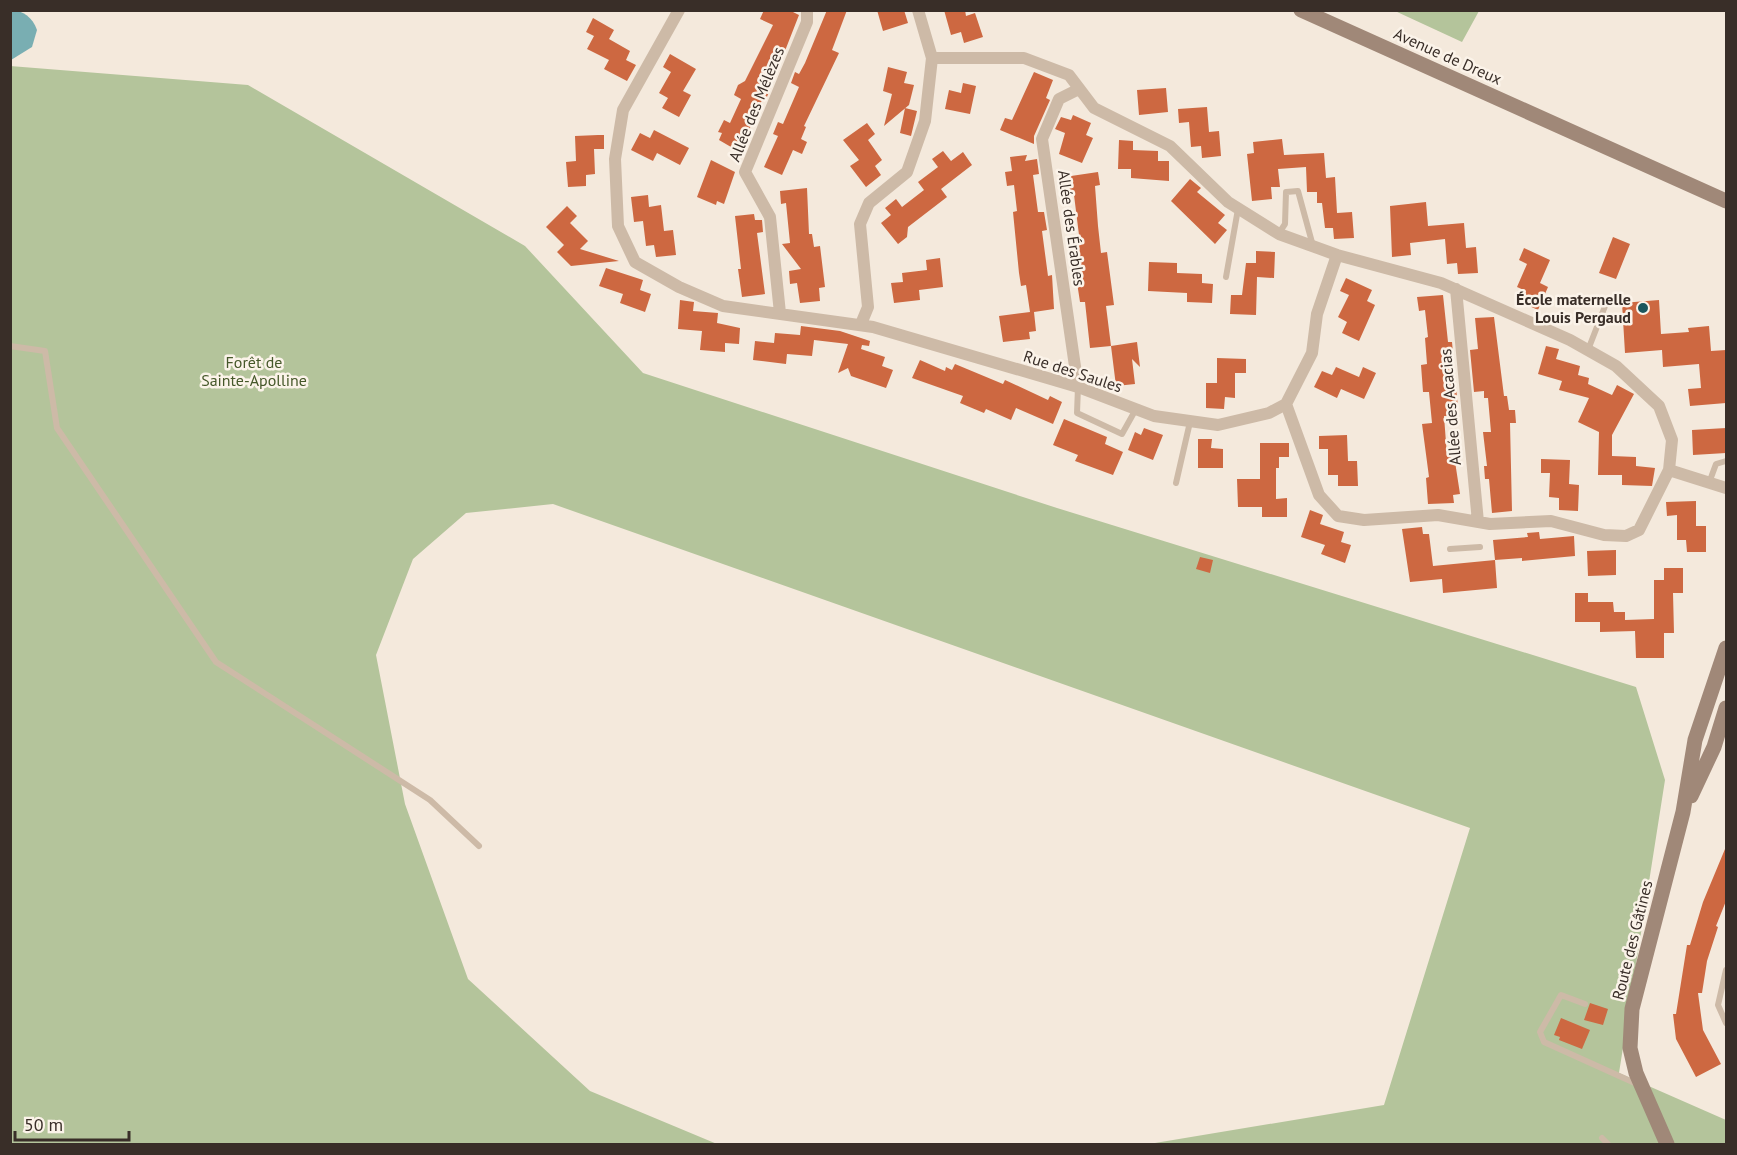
<svg xmlns="http://www.w3.org/2000/svg" width="1737" height="1155" font-family="'PT Sans',sans-serif">
  <style>
    .green { fill: #b4c49b }
    .water { fill: #79aeb2 }
    .building { fill: #cd6841 }
    .lines { fill: none; stroke-linecap: round; stroke-linejoin: round }
    .lane { stroke: #cdbaa7; stroke-width: 6 }
    .street { stroke: #cdbaa7; stroke-width: 12 }
    .secondary { stroke: #a08878; stroke-width: 15 }
    .poi-dot { fill: #1b565d; stroke: #fbf3e9; stroke-width: 2 }
    .labels { text-anchor: middle; stroke-width: 5; stroke-linejoin: round; paint-order: stroke }
    .street-label { font-size: 16px; fill: #392e28; stroke: #fbf3e9 }
    .poi-label { font-size: 16px; font-weight: bold; fill: #392e28; stroke: #fbf3e9; text-anchor: end }
    .park-label { font-size: 16px; fill: #46582a; stroke: #fbf3e9 }
  </style>
  <rect width="100%" height="100%" fill="#f4e9dc"/>
  <path class="green" d="M1395,11h84l-17,31z
    M10,66l238,19 277,161 118,127 414,135 579,179 29,93 -46,293 107,47v24h-577l235,-39 86,-277 -917,-324 -87,9 -53,46 -37,96 29,149 63,175 122,112 127,53h-706z"/>
  <path class="water" d="M11,10c12,0 22,8 26,20l-5,17 -21,13z"/>
  <path class="building" d="M764,10h25l10,5 -34,87 -3,-2 -16,37 4,2 -7,15 -24,-14 3,-7 -4,-1 6,-12 6,3 11,-24 -7,-4 4,-10 7,-4 28,-56 -13,-6z
    M827,10h20l-15,40 7,3 -35,73 2,1 -5,12 6,3 -5,12 -9,-4 -11,25 -18,-8 14,-31 -5,-2 5,-12 5,2 16,-37 -8,-4 4,-11 4,2 6,-11z
    M877,10h27l4,13 -25,8z
    M944,10h21l1,6 9,-3 8,24 -19,6 -3,-11 -10,3z
    M593,18l21,12 -5,9 21,12 -4,9 10,5 -9,16 -23,-12 5,-9 -22,-11 7,-13 -8,-4z
    M670,54l26,15 -13,22 8,4 -12,22 -17,-9 6,-10 -9,-5 12,-21 -8,-5z
    M888,67l19,5 -3,11 10,2 -5,20 -25,21 8,-32 -9,-3z
    M1034,72l19,8 -7,18 4,2 -16,36v8l-34,-14 5,-12 7,2z
    M963,83l13,3 -6,28 -25,-5 4,-19 12,3z
    M1166,88l2,24 -29,3 -2,-25z
    M1207,107l2,25 10,-1 2,25 -19,2 -1,-12 -10,1 -2,-25 -10,1 -1,-14z
    M905,108l12,3 -6,25 -11,-3z
    M1073,115l18,8 -5,12 7,3 -11,25 -23,-9 6,-21 -10,-4 6,-12 10,3z
    M867,123l8,11 -7,6 14,20 -7,6 6,9 -15,12 -16,-21 9,-6 -16,-20z
    M654,130l35,18 -9,17 -23,-12 -4,8 -22,-11 9,-17 10,5z
    M598,135h6v14h-10l1,25 -9,1v11l-18,1 -2,-25 10,-1 -1,-25z
    M1282,139l2,16 40,-2 2,25 9,-1 2,36 15,-1 2,26 -20,1 -1,-11h-8l-3,-25h-5v-11h-10l-1,-25 -28,2 2,18h-9l1,12 -20,2 -5,-47 7,-1 -1,-11z
    M1119,140l14,1v9l25,1v10h11v20l-38,-3v-9h-13z
    M943,151l8,10 12,-9 9,13 -31,24 6,8 -39,30 -1,10 -9,7 -17,-21 10,-8 -6,-7 11,-9 6,8 22,-17 -6,-8 20,-15 -6,-8z
    M1027,155l-2,6 12,-2 2,15 -6,1 5,37h6l3,18 -5,1 6,45 4,-1 2,34 -20,3 2,19 -7,1 1,7 -27,3 -4,-26 31,-4 -4,-27 -5,1 -2,-13 -6,-61 4,-1 -3,-26 -7,1 -2,-14 7,-1 -2,-14z
    M711,160l24,12 -11,32 -7,-3 -1,4 -19,-8z
    M1098,172l2,13 -5,1 3,40 3,27 6,-1 7,53 -8,1 5,40 -21,2 -5,-46h-5l-6,-39 -2,-27 7,-1 -5,-40 -8,1 -1,-13 6,-1v-6z
    M1190,179l11,9 -4,4 28,23 -7,8 9,7 -12,14 -44,-43z
    M807,188l2,46h3l2,13 6,-1 5,41 -6,1 1,13 -20,2 -3,-20 -7,1 -1,-13 12,-2 -19,-25 8,-1 -4,-40 -5,1 -1,-13z
    M648,195l1,12 12,-2 3,26 9,-1 3,25 -20,2 -2,-12 -8,1 -3,-25 -9,1 -3,-25z
    M1426,202l2,24 36,-3 2,25 10,-1 2,26 -20,1 -1,-11 -10,1 -2,-25 -35,4 1,12 -19,2 -2,-51z
    M567,206l10,10 -7,7 18,18 -8,8 39,12 -48,5 -14,-14 7,-7 -18,-18z
    M754,214l1,6h7l1,12 -6,1 8,61 -23,3 -4,-28h3l-6,-53z
    M1613,237l17,7 -14,35 -17,-6z
    M1524,248l26,12 -10,23 8,4 -10,23 -17,-8 5,-11 -9,-4 10,-23 -8,-4z
    M1256,251l19,1 -1,26 -17,-1 -1,38 -26,-1 1,-19h11l4,-32h10z
    M940,258l3,29 -24,3 1,10 -26,3 -3,-20 12,-1 -1,-9 25,-3 -1,-10z
    M1149,262l28,1v10l25,1v9l11,1 -1,19 -25,-1v-9l-39,-2z
    M606,268l37,12 -3,10 11,4 -6,18 -25,-9 3,-9 -24,-8z
    M1346,278l26,12 -5,11 8,4 -16,36 -17,-8 5,-11 -9,-5 11,-22 -9,-4z
    M1443,295l5,47h4l6,66h-7v8h-7l3,40 7,-1 6,39 -7,1 1,8 -26,1 -2,-26 3,-1 -7,-53 10,-1 -3,-31h-6l-2,-27 6,-1 -2,-26 3,-1 -3,-27 -6,1 -2,-14z
    M680,300l14,2 -1,9 25,2 -1,10 23,5 -1,16 -14,-1v9l-25,-2 2,-19 -24,-2z
    M1659,300l2,34 28,-2 -1,-4 21,-2 2,25 15,-1v53l-36,3 -2,-17 13,-1 -2,-24 -36,3 -1,-17 -37,3 -3,-50z
    M1494,317l10,79h3l2,14h6l1,13h-6l2,88 -20,2 -3,-34h-4l-1,-13h3l-4,-34h8l-3,-34h-4v-7l-10,1 -4,-42 8,-1 -3,-31z
    M801,326l39,5 30,10 -1,5 -7,-1 -1,4 24,8 -3,9 11,4 -7,18 -35,-12 -3,-8 -10,5 10,-29 -34,-4 -2,16 -25,-2 -1,10 -33,-4 2,-19 19,2 1,-10 25,2z
    M1137,342l3,25 -8,-8 3,25 -19,2 -5,-40z
    M1546,346l13,3 -3,10 24,7 -2,9 11,3 -1,6 24,11 5,-10 17,9 -22,41v21l24,1v9l19,2 -3,18 -30,-1v-10h-24l1,-43 -21,-10 11,-24 -30,-8 3,-9 -24,-7z
    M1217,358l29,1v14h-11v25l-10,-1 -1,12 -18,-1v-25h11z
    M920,360l25,11 1,-4 6,3 3,-6 48,20 2,-4 43,20 2,-4 12,6 -9,22 -37,-16 -5,12 -25,-11 -2,4 -24,-10 3,-7 -51,-18z
    M1336,367l23,10 4,-10 13,6 -12,26 -23,-10 -4,9 -23,-11 8,-16 10,4z
    M1064,419l43,18 -2,7 18,8 -10,23 -38,-14 3,-6 -25,-10z
    M1144,428l19,7 -10,25 -25,-10 7,-18 6,3z
    M1726,428v25l-33,2 -1,-25z
    M1347,435l1,26h9l1,25h-20v-11h-10v-26h-9v-13z
    M1198,439h14l-1,9 12,1v19h-25z
    M1260,443h29v14h-10v11h-3v31l11,-1v19h-25v-10h-24l-1,-28h23z
    M1541,459l29,1 -1,24 10,1 -1,26 -19,-1v-12l-10,-1 1,-24h-9z
    M1696,501v25h10v26h-19l-1,-12h-9v-25l-10,1 -1,-14z
    M1310,510l13,5 -3,9 24,8 -3,10 10,3 -6,18 -24,-9 4,-9 -24,-8z
    M1422,527l1,7h6l4,32 62,-6 2,28 -54,5 -1,-14 -32,3 -8,-53z
    M1539,532l1,7 34,-3 1,20 -53,5v-3l-27,2 -2,-20 35,-3 -1,-4z
    M1616,550v25l-28,1 -1,-25z
    M1200,557l13,3 -3,13 -14,-4z
    M1664,568h19v25h-10l1,40h-10v25h-28l-1,-27 -35,1v-10h-25v-29h13v9h25l1,10h11v8l29,-1v-39h10z
    M1725,849l1,52 -10,25 2,1 -11,34 -5,32h-4l5,37 18,34 -25,13 -20,-38 -3,-25h3l11,-69h3l13,-43z
    M1590,1003l18,6 -5,16 -19,-5z
    M1561,1018l29,12 -8,19 -23,-9 1,-3 -6,-2z"/>
  <g class="lines">
    <path class="lane" d="M1279,233l6,-9 1,-32 12,-1 15,55
      M1226,277l12,-68
      M10,346l35,5 12,77 159,234 214,138 49,46
      M1588,350l19,-49
      M1078,387l-1,26 45,21 14,-25
      M1176,483l14,-61
      M1709,483l7,-19 10,-3
      M1450,549l30,-2
      M1726,970l-8,35 8,18
      M1585,1004l-24,-9 -21,37 4,10 93,42
      M1602,1138l6,6"/>
    <path class="street" d="M679,10l-56,100 -8,49 3,67 17,36 44,25 44,19 150,21 205,60 76,29 64,9 51,-12 17,-9 33,91 19,21 26,4 74,-5 52,9 61,-3 53,14 22,1 13,-6 30,-60 3,-30 -13,-34 -43,-40 -46,-26 -129,-57 -104,-28 -58,-21 -51,-32 -58,-56 -76,-38 -25,-33 -45,-17h-92l-14,-48
      M1456,289l22,233
      M780,313l-10,-96 -25,-45 62,-150v-12
      M861,324l7,-17 -8,-83 9,-21 38,-31 18,-51 7,-63
      M1078,387l-36,-248 17,-40 20,-10
      M1286,404l26,-51 5,-39 20,-59
      M1669,470l57,18"/>
    <path class="secondary" d="M1301,10l425,191
      M1691,796l23,-49 12,-39
      M1667,1144l-31,-71 -6,-25 2,-39 51,-197 12,-72 31,-92"/>
  </g>
  <circle class="poi-dot" cx="1643" cy="308" r="6"/>
  <g class="labels">
    <g class="street-label">
      <text transform="translate(1448 56) rotate(24)" y="6">Avenue de Dreux</text>
      <text transform="translate(756 104) rotate(-68)" y="6">Allée des Mélèzes</text>
      <text transform="translate(1072 228) rotate(82)" y="6">Allée des Érables</text>
      <text transform="translate(1073 371) rotate(18)" y="6">Rue des Saules</text>
      <text transform="translate(1450 407) rotate(-95)" y="6">Allée des Acacias</text>
      <text transform="translate(1632 940) rotate(-76)" y="6">Route des Gâtines</text>
    </g>
    <g class="poi-label">
      <text x="1631" y="305">École maternelle<tspan x="1631" dy="18">Louis Pergaud</tspan></text>
    </g>
    <g class="park-label">
      <text x="254" y="368">Forêt de<tspan x="254" dy="18">Sainte-Apolline</tspan></text>
    </g>
  </g>
  <rect width="1737" height="1155" fill="none" stroke="#392e28" stroke-width="24"/>
  <path d="M15 1131v9h114v-9" fill="none" stroke="#392e28" stroke-width="3"/>
  <text x="24" y="1131" font-size="18" fill="#392e28" stroke="#fbf3e9" stroke-width="4.5" paint-order="stroke">50 m</text>
</svg>
